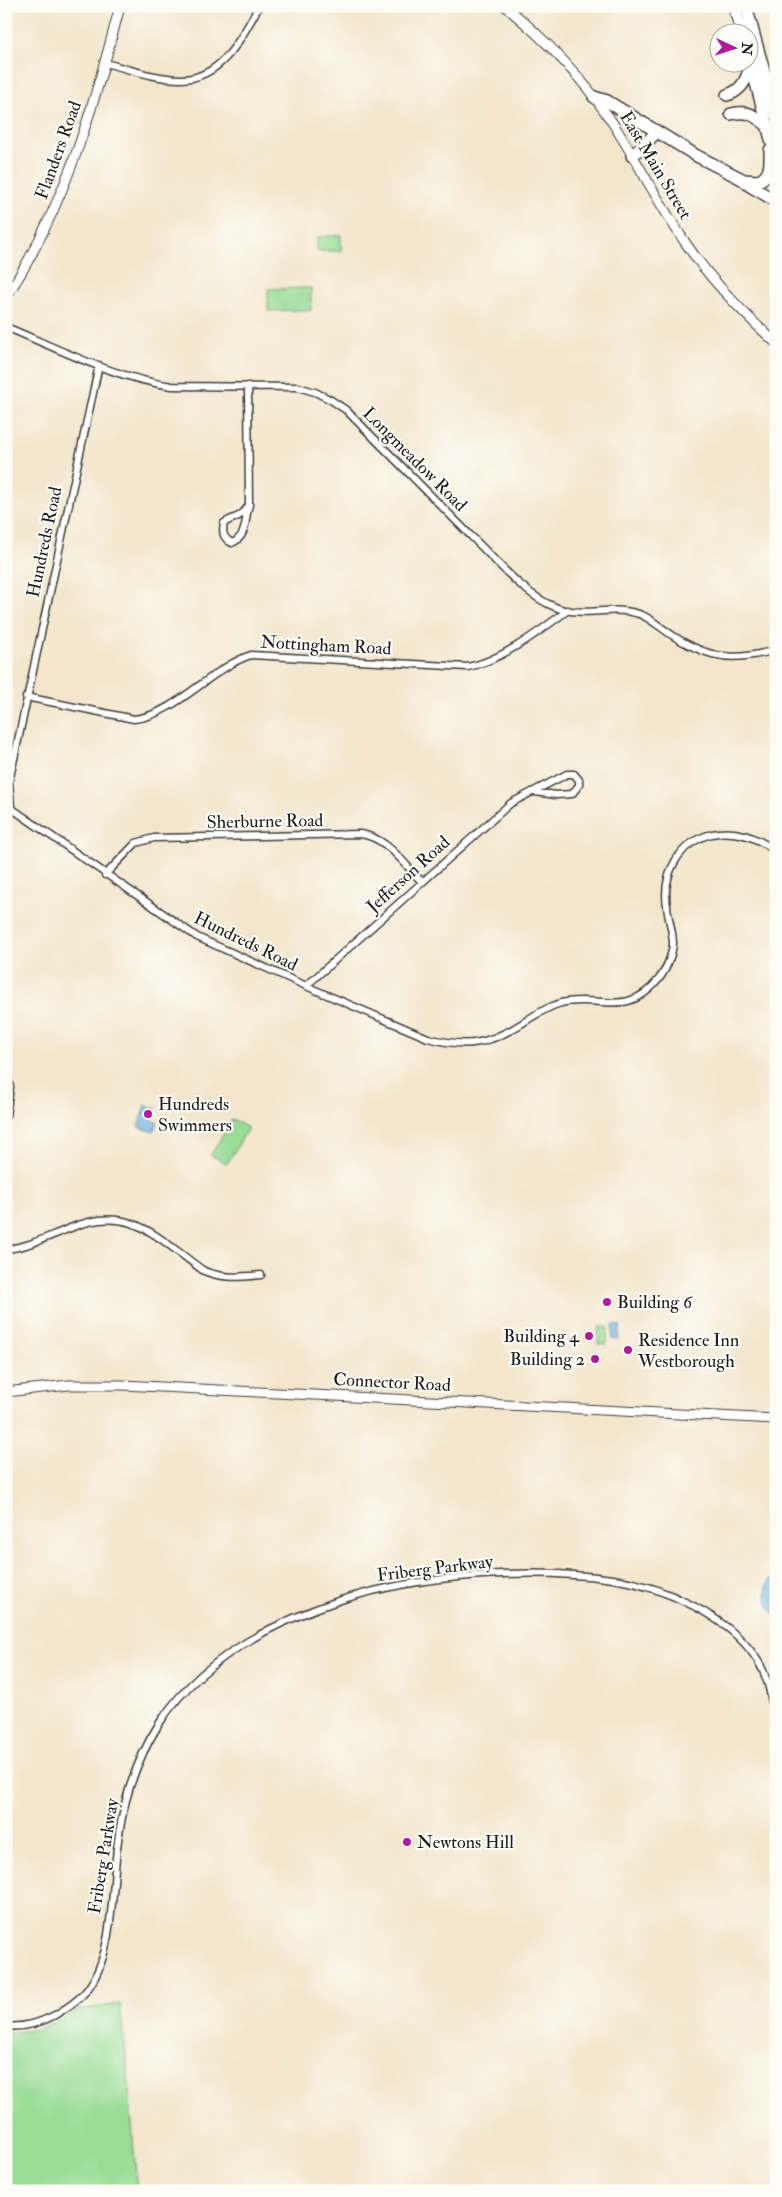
<svg xmlns="http://www.w3.org/2000/svg" width="782" height="2197" font-family="'IM FELL Double Pica',serif">
  <style>
    .green { fill: #98dc95; stroke: #5a7c58 }
    .water { fill: #6caee0; stroke: #44657e }
    .lines { fill: none; stroke-linecap: round; stroke-linejoin: round }
    .street-casing { stroke: #3c3a36; stroke-width: 9 }
    .secondary-casing { stroke: #3c3a36; stroke-width: 11 }
    .highway-casing { stroke: #3c3a36; stroke-width: 14 }
    .street { stroke: #fff; stroke-width: 6 }
    .secondary { stroke: #fff; stroke-width: 9 }
    .highway { stroke: #fff; stroke-width: 11 }
    .poi-dot { fill: #b5179e; stroke: #fdfcf7; stroke-width: 2 }
    .labels { text-anchor: middle; stroke-width: 4.5; stroke-linejoin: round; paint-order: stroke }
    .street-label { font-size: 18px; fill: #1c1c1c; stroke: #fdfcf7 }
    .poi-label { font-size: 18px; fill: #1c1c1c; stroke: #fdfcf7; text-anchor: start }
  </style>
  <rect width="100%" height="100%" fill="#fdfcf7"/>
  <filter id="ink" filterUnits="userSpaceOnUse"><feTurbulence type="fractalNoise" baseFrequency=".02" numOctaves="2"/><feDisplacementMap in="SourceGraphic" scale="10" xChannelSelector="R" yChannelSelector="G"/><feConvolveMatrix kernelMatrix="1 2 1 2 8 2 1 2 1" color-interpolation-filters="sRGB"/></filter>
  <filter id="wash" filterUnits="userSpaceOnUse"><feTurbulence type="fractalNoise" baseFrequency=".0096" numOctaves="4" result="noise"/><feDisplacementMap in="SourceGraphic" scale="20" xChannelSelector="R" yChannelSelector="G"/><feGaussianBlur stdDeviation="1.12" result="paint"/><feColorMatrix in="noise" values="0 0 0 0 0 0 0 0 0 0 0 0 0 0 0 0 0 1.4 0 .05"/><feComposite in="paint" operator="in"/></filter>
  <g filter="url(#wash)">
    <rect width="100%" height="100%" fill="#f3e6cc"/>
    <path class="green" d="M341,235v16h-24v-14z
      M311,288v22l-43,1v-22z
      M232,1119l16,9 -21,36 -16,-9z
      M599,1327h9l-1,17h-9z
      M120,2004l8,67 9,120h-131v-158l32,-4 24,-10 14,-9z"/>
    <path class="water" d="M145,1105l11,3 -4,12 6,2 -4,10 -16,-5z
      M613,1324l8,2 -3,13h-6z
      M776,1575v41c-11,-13 -16,-29 0,-41z"/>
  </g>
  <g filter="url(#ink)">
    <g class="lines">
      <g class="street-casing">
        <path id="street" d="M105,63c24,6 51,16 76,16 41,0 61,-42 78,-73
          M6,327c53,22 109,51 166,59l126,1 17,5 16,8 15,10c42,42 83,84 125,126 24,23 53,59 84,71 29,12 60,-4 89,9 11,6 21,15 31,21 37,23 60,24 101,13
          M99,365l-90,417 2,26 186,129 109,49 122,52c38,10 60,7 93,-14 12,-8 26,-17 40,-21 39,-9 66,16 98,-24 7,-9 13,-24 14,-35 0,-13 -5,-25 -6,-38 -5,-32 12,-64 45,-72 24,-5 44,3 64,17
          M248,386l1,119c-10,15 -12,10 -25,18 -2,10 -1,15 8,20 16,-7 12,-23 17,-38
          M26,697l108,22c41,-4 77,-51 117,-64l216,12c34,-6 73,-36 101,-57
          M105,875l31,-32 18,-5 206,-4c27,3 44,30 62,48
          M306,986l205,-183 56,-29h7l5,6v5l-7,9 -16,1 -21,-3
          M6,1069l4,18 -4,29
          M6,1249c22,-2 41,-12 62,-20 62,-27 88,8 136,42 20,8 36,6 57,4
          M6,2026c17,2 34,-3 49,-11 10,-6 23,-14 31,-24 30,-36 25,-112 33,-157 6,-39 19,-77 40,-110 40,-63 112,-101 182,-124 78,-25 190,-33 272,-21 49,7 115,37 143,79 15,22 17,50 20,75"/>
      </g>
      <g class="secondary-casing">
        <path id="secondary" d="M505,6c40,33 76,70 105,113 27,41 49,86 77,126 25,37 56,68 89,98
          M6,297c58,-87 88,-191 114,-291
          M6,1392l63,-7h54l653,34"/>
      </g>
      <g class="highway-casing">
        <path id="highway" d="M734,6l8,26
          M746,6l30,109
          M750,61l26,97
          M727,95c14,-4 19,-14 23,-28
          M594,97l13,4 90,55 45,23 8,7 26,15
          M731,114c18,-4 22,1 36,11
          M632,156l25,-24
          M744,180l14,1c14,-5 12,-19 12,-31"/>
      </g>
      <use href="#street" class="street"/>
      <use href="#secondary" class="secondary"/>
      <use href="#highway" class="highway"/>
    </g>
  </g>
  <g class="poi-dot">
    <circle cx="148" cy="1114" r="5"/>
    <circle cx="607" cy="1302" r="5"/>
    <circle cx="589" cy="1336" r="5"/>
    <circle cx="628" cy="1350" r="5"/>
    <circle cx="595" cy="1359" r="5"/>
    <circle cx="407" cy="1842" r="5"/>
  </g>
  <g class="labels">
    <g class="street-label">
      <text transform="translate(58 150) rotate(-70)" y="6">Flanders Road</text>
      <text transform="translate(656 165) rotate(59)" y="6">East Main Street</text>
      <text transform="translate(415 459) rotate(45)" y="6">Longmeadow Road</text>
      <text transform="translate(44 542) rotate(-78)" y="6">Hundreds Road</text>
      <text transform="translate(326 645) rotate(3)" y="6">Nottingham Road</text>
      <text transform="translate(265 821) rotate(-1)" y="6">Sherburne Road</text>
      <text transform="translate(408 874) rotate(-42)" y="6">Jefferson Road</text>
      <text transform="translate(246 941) rotate(26)" y="6">Hundreds Road</text>
      <text transform="translate(392 1382) rotate(3)" y="6">Connector Road</text>
      <text transform="translate(435 1568) rotate(-7)" y="6">Friberg Parkway</text>
      <text transform="translate(103 1856) rotate(-81)" y="6">Friberg Parkway</text>
    </g>
    <g class="poi-label">
      <text x="158" y="1110">Hundreds<tspan x="158" dy="21">Swimmers</tspan></text>
      <text x="617" y="1308">Building 6</text>
      <text x="579" y="1342" text-anchor="end">Building 4</text>
      <text x="638" y="1346">Residence Inn<tspan x="638" dy="21">Westborough</tspan></text>
      <text x="585" y="1365" text-anchor="end">Building 2</text>
      <text x="417" y="1848">Newtons Hill</text>
    </g>
  </g>
  <rect width="782" height="2197" fill="none" stroke="#fdfcf7" stroke-width="25"/>
  <g transform="translate(734 48) rotate(94)"><circle r="24" fill="#fdfcf7" stroke="#a3a29f"/>
  <path d="M0-4L9 19L0 12L-9 19Z" fill="#b5179e"/>
  <text y="-8" font-size="14" font-weight="bold" text-anchor="middle" fill="#1c1c1c">N</text>
  </g>
</svg>
